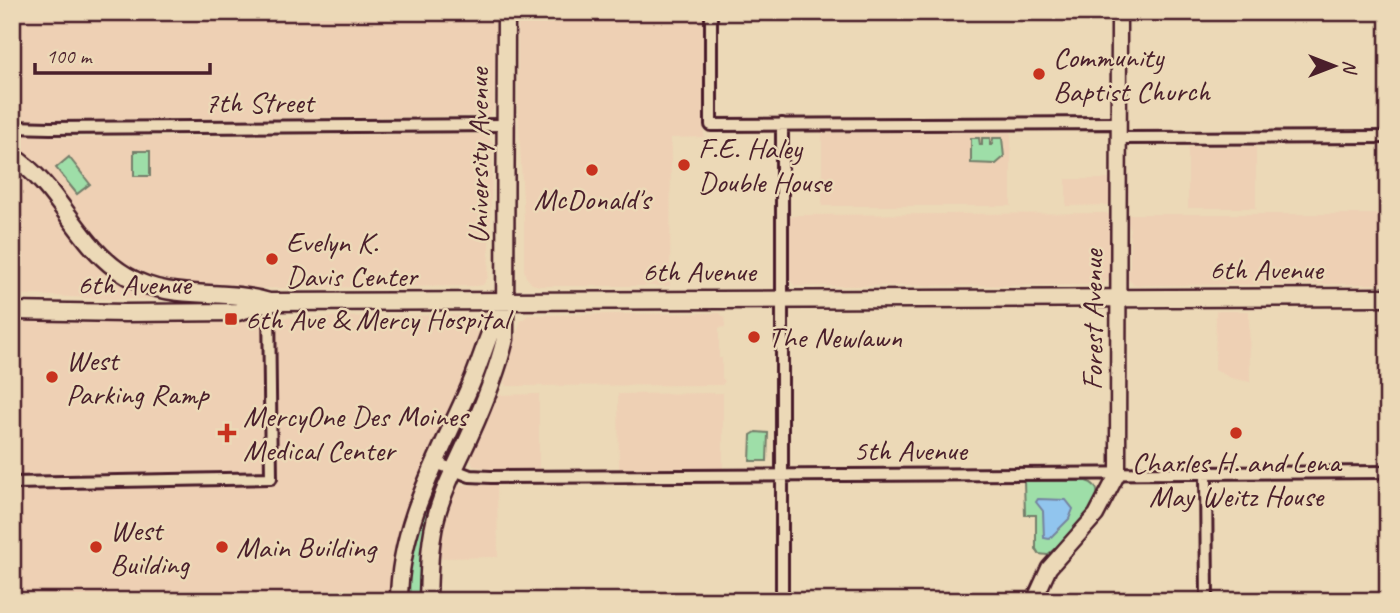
<svg xmlns="http://www.w3.org/2000/svg" width="1400" height="613" font-family="Caveat,sans-serif">
  <style>
    .built { fill: #eed0b4 }
    .green { fill: #9edea8; stroke: #747e6a; stroke-width: 2 }
    .water { fill: #91c5ee; stroke: #7583a0; stroke-width: 2 }
    .lines { fill: none; stroke-linecap: round; stroke-linejoin: round }
    .minor-casing { stroke: #4a1f2b; stroke-width: 16 }
    .tertiary-casing { stroke: #4a1f2b; stroke-width: 19 }
    .secondary-casing { stroke: #4a1f2b; stroke-width: 21 }
    .minor { stroke: #ecd9b7; stroke-width: 10 }
    .tertiary { stroke: #ecd9b7; stroke-width: 14 }
    .secondary { stroke: #ecd9b7; stroke-width: 16 }
    .poi-dot { fill: #c8321e; stroke: #ecd9b7; stroke-width: 2.5 }
    .labels { text-anchor: middle; stroke-width: 5; stroke-linejoin: round; paint-order: stroke }
    .poi-label { font-size: 30px; fill: #4a1f2b; stroke: #ecd9b7; text-anchor: start }
    .street-label { font-size: 30px; fill: #4a1f2b; stroke: #ecd9b7 }
  </style>
  <rect width="100%" height="100%" fill="#ecd9b7"/>
  <filter id="ink" filterUnits="userSpaceOnUse"><feTurbulence type="fractalNoise" baseFrequency=".0143" numOctaves="2"/><feDisplacementMap in="SourceGraphic" scale="14" xChannelSelector="R" yChannelSelector="G"/><feConvolveMatrix kernelMatrix="1 2 1 2 8 2 1 2 1" color-interpolation-filters="sRGB"/></filter>
  <g filter="url(#ink)">
    <path class="built" d="M12,12h483l-1,96 -5,7 -5,1 -472,4z
      M518,12h186v125l-33,1 -1,148h-130l-8,-2 -6,-7 -2,-8v-49l-6,-114z
      M12,132l56,6 416,-4 9,9 -5,134 -5,8 -7,1 -276,3 -17,-2 -33,-9 -29,-15 -14,-10 -23,-25 -30,-45 -21,-21 -21,-15z
      M1011,132v74h-189v-73z
      M1188,147h68v61h-68z
      M12,164l14,10 20,22 36,52 11,11 11,10 40,22 19,8h-53l-98,-5z
      M1066,179h45v23l-3,3 -42,1z
      M1107,213l4,4v58l-8,10 -308,1 -5,-6v-63l9,-2z
      M1131,214h257v70l-254,1 -9,-9 5,-8v-40l-5,-10z
      M1216,311h33l1,71 -19,-4 -16,-8z
      M720,313l5,6v8l-6,1v30h3v20l3,3 -3,4 -215,1 -3,-3 16,-61 8,-7z
      M467,315l7,3 7,9 -2,16 -71,165 -13,53 -3,40h-380v-280z
      M723,393v76h-104l-1,-75z
      M539,394v76h-42l-24,-4 -4,-12 30,-59z
      M461,485h36l1,72 -61,1 9,-51 8,-18z"/>
    <path class="green" d="M971,138h8l1,7h2v-7h8v7h2l1,-7h9l2,19 -8,7 -25,-1z
      M134,151h16v25h-16z
      M69,157l21,27 -13,10 -21,-26z
      M756,432l12,1 -1,28h-17l1,-26z
      M1024,481h62c7,2 13,7 11,16 -3,15 -37,48 -50,58l-8,-1 -3,-5v-34h-11z
      M429,493l7,3 -15,105h-10c-7,-38 5,-73 18,-108z"/>
    <path class="water" d="M1038,499l28,1 7,9 -4,10 -20,20 -5,-1 -1,-27 -7,-9z"/>
    <g class="lines">
      <g class="minor-casing">
        <path id="minor" d="M711,12v113l408,-2
          M782,124v477
          M12,127l38,1 455,-3
          M1119,138l269,-1
          M436,463l34,13 21,1 897,-5
          M1206,473l1,128
          M12,483l259,-5 -2,-176"/>
      </g>
      <g class="tertiary-casing">
        <path id="tertiary" d="M1034,601l15,-33 47,-53 22,-42 1,-461"/>
      </g>
      <g class="secondary-casing">
        <path id="secondary" d="M12,156c49,31 65,91 115,120 46,27 94,11 142,26
          M12,311l113,2 113,-1 31,-10 1119,-5
          M399,601c0,-79 42,-147 72,-217 12,-28 19,-57 34,-84
          M428,601c1,-31 1,-61 10,-91 8,-27 21,-50 32,-75 14,-31 27,-63 35,-96l1,-327"/>
      </g>
      <use href="#minor" class="minor"/>
      <use href="#tertiary" class="tertiary"/>
      <use href="#secondary" class="secondary"/>
    </g>
  </g>
  <g class="poi-dot">
    <circle cx="1039" cy="74" r="7"/>
    <circle cx="684" cy="165" r="7"/>
    <circle cx="592" cy="170" r="7"/>
    <circle cx="272" cy="259" r="7"/>
    <rect x="224" y="312" width="14" height="14" rx="3.5"/>
    <circle cx="754" cy="337" r="7"/>
    <circle cx="52" cy="377" r="7"/>
    <path d="M223.5 422.5h7v7h7v7h-7v7h-7v-7h-7v-7h7z"/>
    <circle cx="1236" cy="433" r="7"/>
    <circle cx="96" cy="547" r="7"/>
    <circle cx="222" cy="547" r="7"/>
  </g>
  <g class="labels">
    <g class="poi-label">
      <text x="1053" y="67">Community<tspan x="1053" dy="34">Baptist Church</tspan></text>
      <text x="698" y="158">F.E. Haley<tspan x="698" dy="34">Double House</tspan></text>
      <text x="592" y="209" text-anchor="middle">McDonald's</text>
      <text x="286" y="252">Evelyn K.<tspan x="286" dy="34">Davis Center</tspan></text>
      <text x="245" y="329">6th Ave &amp; Mercy Hospital</text>
      <text x="768" y="347">The Newlawn</text>
      <text x="66" y="370">West<tspan x="66" dy="34">Parking Ramp</tspan></text>
      <text x="243" y="426">MercyOne Des Moines<tspan x="243" dy="34">Medical Center</tspan></text>
      <text x="1236" y="472" text-anchor="middle">Charles H. and Lena<tspan x="1236" dy="34">May Weitz House</tspan></text>
      <text x="110" y="540">West<tspan x="110" dy="34">Building</tspan></text>
      <text x="236" y="557">Main Building</text>
    </g>
    <g class="street-label">
      <text x="259" y="112">7th Street</text>
      <text transform="translate(478 156) rotate(-90)" y="10">University Avenue</text>
      <text x="1266" y="279">6th Avenue</text>
      <text x="699" y="281">6th Avenue</text>
      <text x="134" y="294">6th Avenue</text>
      <text transform="translate(1092 320) rotate(-90)" y="10">Forest Avenue</text>
      <text x="910" y="460">5th Avenue</text>
    </g>
  </g>
  <rect width="1400" height="613" fill="none" stroke="#ecd9b7" stroke-width="42"/>
  <rect x="21" y="21" width="1358" height="571" fill="none" stroke="#4a1f2b" stroke-width="2.5" filter="url(#ink)"/>
  <g transform="translate(1334 66) rotate(90)" stroke="#ecd9b7" stroke-width="5" paint-order="stroke">
  <path d="M0-5L12 26L0 18L-12 26Z" fill="#4a1f2b"/>
  <text y="-10" font-size="19" font-weight="bold" text-anchor="middle" fill="#4a1f2b">N</text>
  </g>
  <path d="M35 63v10h175v-10" fill="none" stroke="#4a1f2b" stroke-width="3.5"/>
  <text x="46" y="63" font-size="21" fill="#4a1f2b" stroke="#ecd9b7" stroke-width="5" paint-order="stroke">100 m</text>
</svg>
